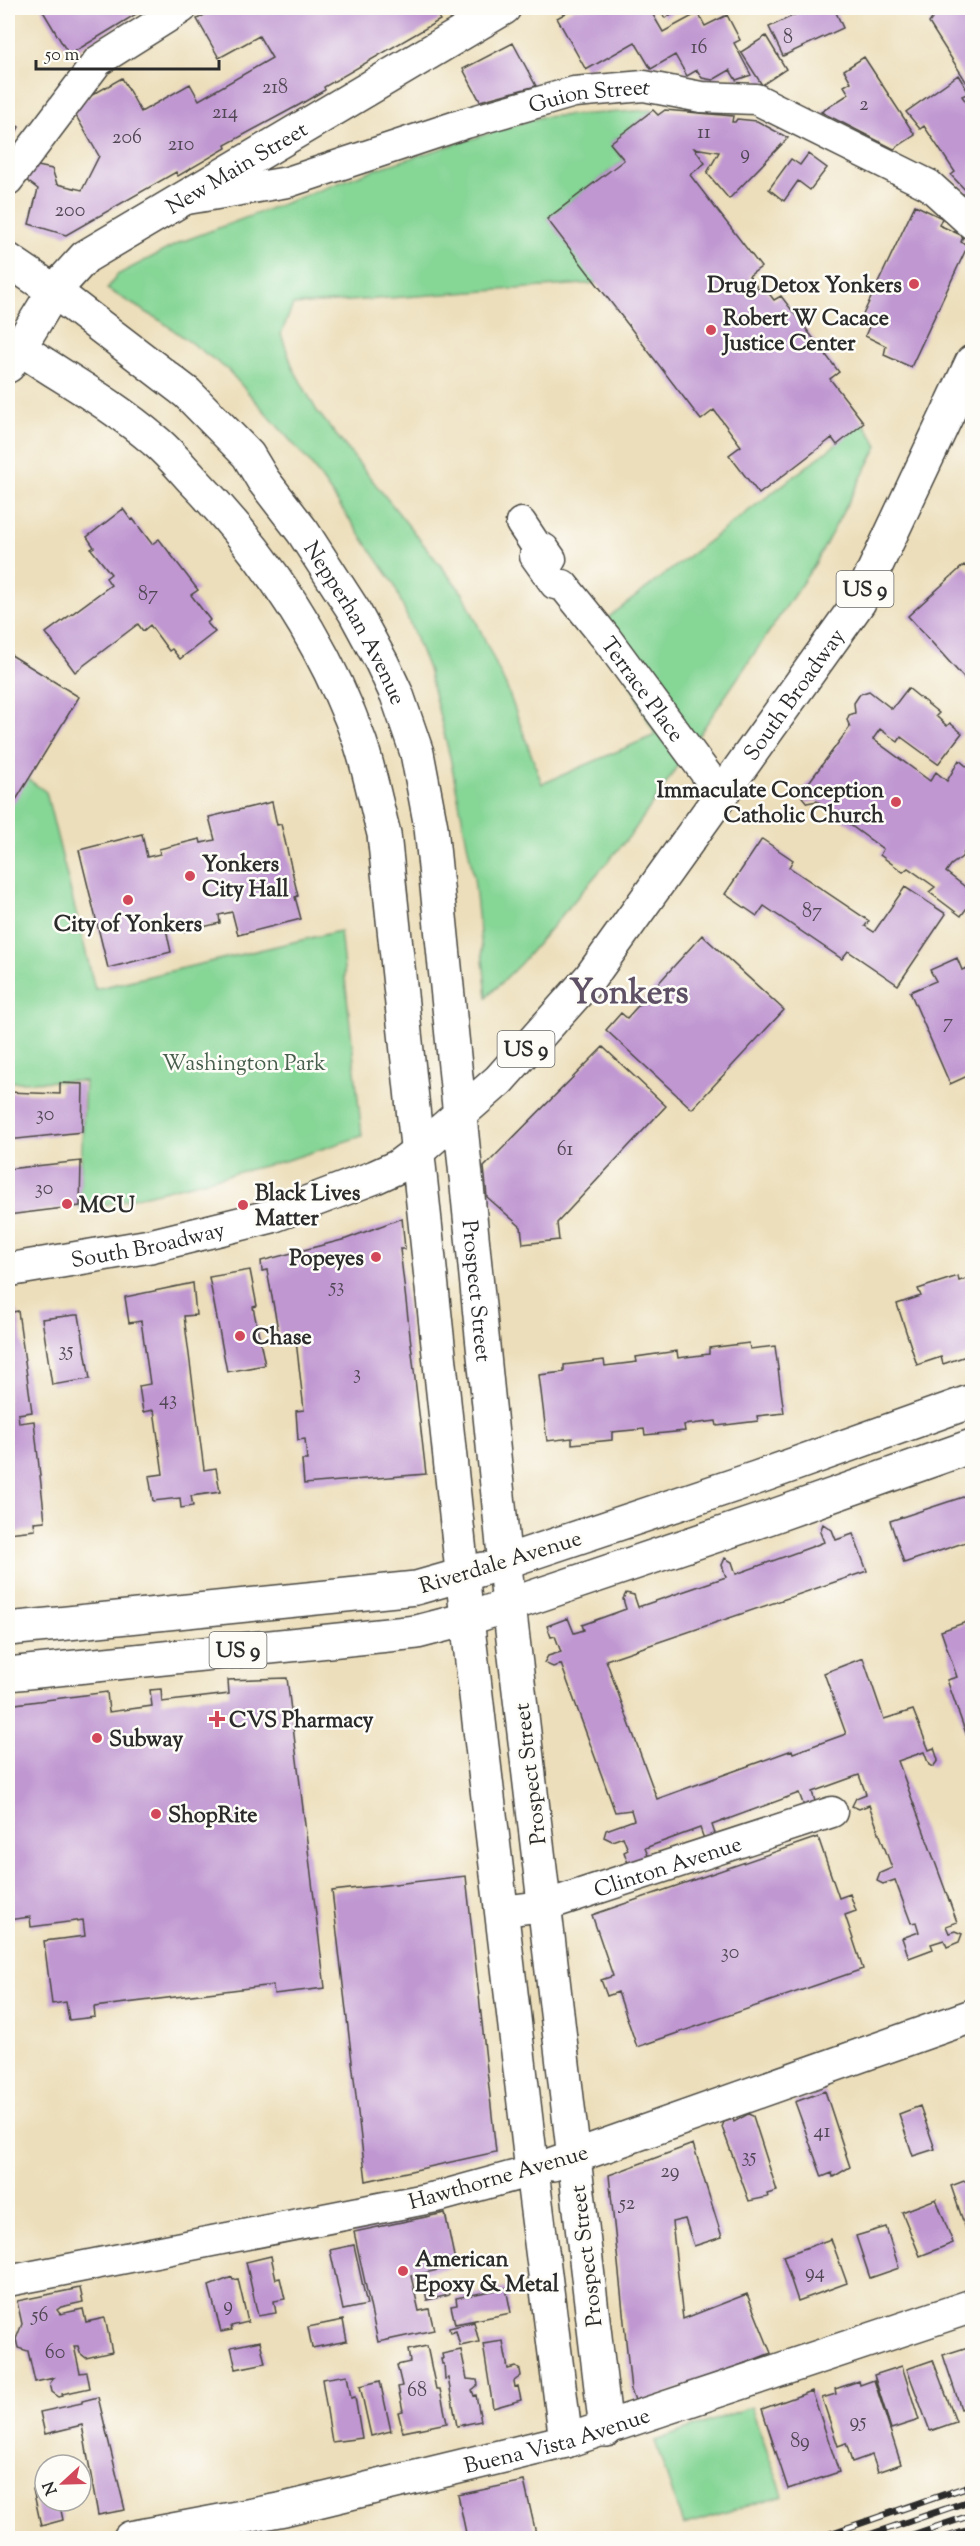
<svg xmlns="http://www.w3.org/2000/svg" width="980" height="2546" font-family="'Sorts Mill Goudy',serif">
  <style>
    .green { fill: #86d696; stroke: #588060; stroke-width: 1.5 }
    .building { fill: #c097d1 }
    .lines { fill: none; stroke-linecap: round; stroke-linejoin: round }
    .street-casing { stroke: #484640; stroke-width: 33 }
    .secondary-casing { stroke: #484640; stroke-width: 36 }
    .primary-casing { stroke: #484640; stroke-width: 36 }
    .street { stroke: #fff; stroke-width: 30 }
    .secondary { stroke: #fff; stroke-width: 33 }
    .primary { stroke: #fff; stroke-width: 33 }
    .rail-casing { stroke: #2b2b2b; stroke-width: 7 }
    .rail { stroke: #fdfcf7; stroke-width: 4.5; stroke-dasharray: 14; stroke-linecap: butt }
    .poi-dot { fill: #d1495b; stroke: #fdfcf7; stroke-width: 2 }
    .labels { text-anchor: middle; stroke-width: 5; stroke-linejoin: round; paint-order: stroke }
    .number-label { font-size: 20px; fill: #504654 }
    .shield { fill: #fdfcf7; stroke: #6a6a68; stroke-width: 1.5 }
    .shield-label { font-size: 21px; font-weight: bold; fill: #2b2b2b }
    .street-label { font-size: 22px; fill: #2b2b2b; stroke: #fdfcf7 }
    .poi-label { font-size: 22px; font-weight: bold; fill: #2b2b2b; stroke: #fdfcf7; text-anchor: start }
    .park-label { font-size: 22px; fill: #465e4b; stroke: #fdfcf7 }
    .town-label { font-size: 34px; font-weight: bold; fill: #5f5165; stroke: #fdfcf7 }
  </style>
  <rect width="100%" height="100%" fill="#fdfcf7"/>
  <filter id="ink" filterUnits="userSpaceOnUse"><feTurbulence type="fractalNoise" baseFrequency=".0167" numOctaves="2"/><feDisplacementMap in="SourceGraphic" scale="12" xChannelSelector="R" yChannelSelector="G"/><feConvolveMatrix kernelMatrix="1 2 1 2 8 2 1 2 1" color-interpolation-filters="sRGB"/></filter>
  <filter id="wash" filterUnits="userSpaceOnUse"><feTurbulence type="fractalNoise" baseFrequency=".008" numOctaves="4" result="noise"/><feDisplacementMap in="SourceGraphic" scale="24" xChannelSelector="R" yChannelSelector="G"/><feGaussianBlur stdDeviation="1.35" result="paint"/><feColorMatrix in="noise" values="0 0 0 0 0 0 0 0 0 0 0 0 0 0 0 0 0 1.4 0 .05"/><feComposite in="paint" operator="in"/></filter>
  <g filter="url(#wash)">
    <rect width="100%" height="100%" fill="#ecdeba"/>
    <path class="green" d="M653,110l-42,33 13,17 -76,59 49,64 -304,22 -12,29 12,34 24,43 147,184 43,93 35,96 113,-49 -54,-112 263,-200 14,23 -63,118 -182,268 -112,131 -34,34 -13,-119 -24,-121 -22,-88 -35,-87 -82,-118 -83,-94 -67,-49 -54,-32 10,-14 64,-33 195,-73 165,-52z
      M25,777l21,15 49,197 245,-58 22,205 -74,24 -199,49 -10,-1 6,-127 -77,1v-272z
      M751,2407l32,88 -100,30 -28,-84z"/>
    <g id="blocks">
      <path class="building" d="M41,8h105l-77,47z
        M217,8h216l7,12 -116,67 1,3 -26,15 -74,40 1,3 -48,28 -2,-4 -110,63 -37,-11 9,-35 -12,-9 7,-15 19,4 5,15 25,6 17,-34 -28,-49 51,-29 19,34 49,-28 9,16 73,-42 -13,-22 -40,22 -22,-39z
        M575,8h74l14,24 35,-19 7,13 22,-11 13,25 -6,3 17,32 -15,5 -6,-10 -17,10 -11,-2 -5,-8 -10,6 -12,-21 -24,14 -16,-27 -49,28 -29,-52z
        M658,8h24l-17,10z
        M809,8h25l9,20 -60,28 -14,-29z
        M940,8h32v83l-43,-68z
        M766,36l20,33 -24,16 -21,-33z
        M513,43l23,43 -56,15 -17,-32z
        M864,57l51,78 -21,14 -73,-37 28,-18 -5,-8 7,-4 -7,-12z
        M958,75l11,18 -7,3 10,15v86l-21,-22 4,-3 -31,-46 -4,3 -14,-17z
        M653,110l5,5 7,-5 68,6 -1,6h3l2,-3 20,2 31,17 -59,61 -22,-26 12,-21 -25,-4 11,15 -15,12 71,92 -12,9 10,14 5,-3 10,13 7,-4 58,76 -9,7 34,44 -27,22 -5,-7 -73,56 -30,-39 12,-9 -27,-36 -13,10 -154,-201 77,-59 -14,-17z
        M8,120l11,7 -11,21z
        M808,154l19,14 -17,22 -12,-9 -14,20 -15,-12 22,-30 9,6z
        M915,205l27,13 -3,7 24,11 -2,6 7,3 -57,122 -27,-12 2,-9 -21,-10 4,-9 -10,-4z
        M972,499v19l-5,-7z
        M123,509l8,11 2,-1 19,25 7,-5 39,51 -7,5 19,25 -3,3 8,9 -35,27 -8,-10 -3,2 -19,-26 -7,6 -5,-7 -63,48 -29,-39 65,-48 -5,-7 5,-4 -20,-25 3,-2 -7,-10z
        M964,565l8,9v113l-64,-71z
        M8,653l71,44 -71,116z
        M908,688l31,25 -3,3 11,10 3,-3 12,10 -24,31 -37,-27 -3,5 -18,-13 -7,10 57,42 6,-9 11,9 12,-21 13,11v78l-5,-4 -5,12 -11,8 -5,7 26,20v9l-11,15 -32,-24 6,-5 -27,-19 -5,4 -23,-17 3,-6 -66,-48 -10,2 -5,-6 -1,-4 49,-66 -3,-7 2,-5 6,-2 -1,-10 6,-9 9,-3 23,18z
        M272,802l5,23 4,-1 17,72 -3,1 6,22 -63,16 -6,-23 -13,3 1,8 -38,9 -4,-6 -12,3 5,23 -63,16 -29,-118 63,-16 5,23 13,-3 -1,-5 41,-10 1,4 14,-3 -6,-23z
        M762,839l31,21 -4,7 80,54 -4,5 9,6 31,-45 41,27 -48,71 -50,-34 -6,8 -78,-53 -7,10 -32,-22z
        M702,935l82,75 -92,99 -86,-79 15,-17 6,5z
        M957,958l5,12 10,-4v108l-22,10 -40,-92 26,-11 -6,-11z
        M603,1047l63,59 -109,117 2,17 -36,4 -2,-17 -34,-30 -3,-30z
        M60,1083l23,1 -1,48 -74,8v-48l52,2z
        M81,1161l-1,45 -72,9v-46z
        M402,1218l3,31h-5l26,225 -122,10 -2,-24h5l-2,-21 -7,1 -2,-29 8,-1 -9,-78 -16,3 -12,-65 -5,1 -1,-10 85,-22z
        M250,1270l7,36 -4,1 12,58 -38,7 -18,-95z
        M958,1276l1,5 13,-4v77l-29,10 -2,-7 -24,8 -20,-61 24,-8 -3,-7z
        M193,1283l3,32 -12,1 20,154 12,-2 4,24 -29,4 2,10 -12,2 -1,-10 -27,3 -4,-25 14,-2 -9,-64 -11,2 -4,-26 11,-2 -9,-63 -12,2 -4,-26z
        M18,1311l14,101 -14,2 1,9 15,-2 11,100 -11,1 1,8 -27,3v-220z
        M75,1315h4l11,64 -38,6 -10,-66z
        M749,1343l1,6 25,-3 9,67 -27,3 1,5 -41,5 -1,-5 -32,4 1,6 -40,4 -1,-6 -32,3v8l-40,4v-6l-25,3 -8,-66 25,-3v-7l40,-5 1,6 32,-4 -1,-5 41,-6 1,7 31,-4v-6z
        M972,1494v46l-68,23 -14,-42z
        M823,1524l9,6 4,10 17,-6 14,37 -261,89 51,139 135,-49 1,3 53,-19 -22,-61 39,-15 21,61 29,-9 16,40 5,-2 4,12 -5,7 -4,-2 -5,-13 -26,9 59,161 -11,4 3,7 6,-2 7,3 -3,8 -12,5 -3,-7 -13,4 2,5 -24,9 -7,-20 17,-6 -3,-10 -5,1 -16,-43 -12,4 -6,-3 3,-8 12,-5 -23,-63 -10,4 -7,-3 4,-8 10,-4 -7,-19 -47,17 4,12 -11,5 -6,-16 -87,32 4,12 -12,2 -4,-11 -55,20 4,10 -20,8 -5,-14 4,-2 -5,-13 -11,4 -8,-4 2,-7 28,-10 -3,-10 -16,2 -54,-148 -8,3 -9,-4 4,-7 13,-4 -6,-16 -4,1 -4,-11 21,-8 6,15 10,-3 -2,-5 44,-16 -3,-10 3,-6 8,2 4,12 88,-30 -4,-12 3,-7 7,4 4,12 78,-28 10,-4 -4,-10z
        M972,1620v118l-4,1 -21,-59 10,-3 -16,-46z
        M287,1678l38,310 -51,6 -1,-9 -179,22 1,10 -26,3 -3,-18 -14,2 -8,-63 41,-5 -2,-16 -52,7 -1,-10 -22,3v-215l99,-13 2,20 43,-6 -2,-16 11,-1 1,13 67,-8 -1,-14z
        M818,1837l21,61 11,-4 6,17 -11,4 18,54 -226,78 -19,-55 -11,4 -6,-16 12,-4 -21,-61z
        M466,1876l30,276 -130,29 -34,-290z
        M825,2091l25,76 -17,10 -1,-4 -10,4 -27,-75z
        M920,2106l15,43 -22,7 -14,-42z
        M748,2114l5,2 24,75 -10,3 1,3 -19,4 -27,-74 2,-5 9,-3 1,3z
        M693,2144l29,93 -28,9 -9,-27 -13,3 11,97 64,-25 24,59 -125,49 -11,-2 -4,-10 -22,-215z
        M972,2178v69l-21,-61z
        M936,2199l17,44 -33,13 -18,-44z
        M445,2213l11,53 -45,10 8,35 10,-2 5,21 -56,12 -24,-110z
        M886,2227l13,41 -29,10 -14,-42z
        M831,2239l16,44 -49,18 -15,-45z
        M354,2245l13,60 -24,5 -13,-60z
        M271,2256l5,23 4,-1 5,21 -11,2 2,12 -18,3 -12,-54z
        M232,2277l1,3 5,-1 10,43 -17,4 1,4 -11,2 -12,-46z
        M446,2282l3,13 -22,5 -3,-14z
        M80,2288l3,14 -22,5 -4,3 3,4 23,-5 3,13 19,-4 7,34 -26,6 -6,-5 -2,-7h-4l6,27 7,-1 3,16 -28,6 1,2 -4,1 -7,-5 -2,-9 4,-5 -19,4 -7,-31 -10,-3 -2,-9 6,-15 -5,-23z
        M506,2288l5,25 -56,11 -4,-18 6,-1 -1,-7z
        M343,2320l4,21 -35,7 -4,-21z
        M474,2322l5,20 -19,4 -4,-15 -6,2 -1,-5z
        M260,2341l5,22 -29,6 -5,-22z
        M503,2341l5,28 8,-2 4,3 1,6 -7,5 1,6 3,-1 3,14 -28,8 -10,-64z
        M427,2346l9,43h4l7,34 -44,9 -5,-20 5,-1 -5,-24 4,-1 -5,-21 13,-3 -2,-12z
        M971,2346l1,59 -11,4 -18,-54z
        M461,2350l6,29 10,1 1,5 -6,5 2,6 2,-1 5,26 -24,5 -9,-48 -3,1 -1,-15h-2l-1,-5h2l-1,-5z
        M933,2360l23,62 -26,9 -23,-62z
        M902,2366l17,54 -28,9 -17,-54z
        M347,2375l4,23 4,-1 7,41 -30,4 -10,-63z
        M874,2380l27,84 -23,8 -6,-17 -20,7 -6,-19 -8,3 -16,-48 14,-4 -1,-5 24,-8 1,4z
        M380,2381l11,50 -20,5 -11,-50z
        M812,2391l27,81 -51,17 -26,-80z
        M98,2397l27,113 -27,5 -16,-90 -37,9 -5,-22 42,-9v-2z
        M524,2481l13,57h-70l-9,-43z
        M45,2487v14h14l4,19 -22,6 -8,-37z"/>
    </g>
  </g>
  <g filter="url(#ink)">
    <use href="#blocks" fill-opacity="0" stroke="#484640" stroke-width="1.5"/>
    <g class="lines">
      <g class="street-casing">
        <g id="street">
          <path d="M8,180l90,-119 84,-53"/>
          <path id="s1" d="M187,199l101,-17 178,-59 108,-31 70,-6 57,11 55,2 173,86 43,39"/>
          <path d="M521,523l16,24 7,2 7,10"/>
          <path id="s2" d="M537,547l-2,9 20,28 8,1 43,53 115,156"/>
          <path id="s3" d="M502,1911l42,-5 288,-94"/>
          <path d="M8,2281l433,-85 91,-25"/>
        </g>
      </g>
      <g class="secondary-casing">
        <g id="secondary">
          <path id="s4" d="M8,366l46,-75 31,-34 419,-249"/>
          <path d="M504,1562l252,-84 216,-77"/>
          <path d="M467,1619l65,552 34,270"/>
          <path d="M553,2164l419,-148"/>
          <path d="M606,2430l-97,-825 259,-87 204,-72"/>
          <path id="s5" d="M130,2538l154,-29 282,-68 406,-135"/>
        </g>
      </g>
      <g class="primary-casing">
        <g id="primary">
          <path id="s6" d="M8,260l46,31 133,102 61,62 15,25 40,52 51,79 28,52 15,32 20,58 14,74 78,778 -42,14 -50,13 -409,42"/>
          <path d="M8,340c48,34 101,61 146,100 14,11 26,26 38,39 74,76 132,163 168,263 10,30 16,62 24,92l83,785"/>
          <path id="s7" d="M8,1270l142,-24 122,-30 103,-39 22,-10 21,-16 81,-71 91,-102 269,-376 113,-240"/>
          <path d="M8,1629l408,-41 67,-19"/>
        </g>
      </g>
      <use href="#street" class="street"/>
      <use href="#secondary" class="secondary"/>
      <use href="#primary" class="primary"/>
      <g class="rail-casing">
        <path id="rail" d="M818,2538l154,-53
          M860,2538l112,-38
          M903,2538l69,-23
          M944,2538l28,-9"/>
      </g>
      <use href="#rail" class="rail"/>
    </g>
  </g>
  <g class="poi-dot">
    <circle cx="914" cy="284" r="6"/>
    <circle cx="711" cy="330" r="6"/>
    <circle cx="896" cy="802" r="6"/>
    <circle cx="190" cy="876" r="6"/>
    <circle cx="128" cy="900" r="6"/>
    <circle cx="67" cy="1204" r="6"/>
    <circle cx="243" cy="1205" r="6"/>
    <circle cx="376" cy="1257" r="6"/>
    <circle cx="240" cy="1336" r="6"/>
    <path d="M214 1710h6v6h6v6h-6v6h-6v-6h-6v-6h6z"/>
    <circle cx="97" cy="1738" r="6"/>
    <circle cx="156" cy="1814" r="6"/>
    <circle cx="403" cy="2271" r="6"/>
  </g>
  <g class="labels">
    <g class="number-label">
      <text x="788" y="43">8</text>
      <text x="699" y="53">16</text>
      <text x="275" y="93">218</text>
      <text x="864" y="110">2</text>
      <text x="225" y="118">214</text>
      <text x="704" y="138">11</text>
      <text x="127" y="143">206</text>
      <text x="181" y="150">210</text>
      <text x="745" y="159">9</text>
      <text x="70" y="216">200</text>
      <text x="148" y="600">87</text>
      <text x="812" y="917">87</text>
      <text x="948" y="1028">7</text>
      <text x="45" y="1120">30</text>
      <text x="565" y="1155">61</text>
      <text x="44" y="1194">30</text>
      <text x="337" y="1292">53</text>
      <text x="66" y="1356">35</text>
      <text x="357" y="1379">3</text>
      <text x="168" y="1405">43</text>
      <text x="730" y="1958">30</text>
      <text x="822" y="2137">41</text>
      <text x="749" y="2162">35</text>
      <text x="670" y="2177">29</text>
      <text x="627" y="2209">52</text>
      <text x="815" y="2278">94</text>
      <text x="228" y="2311">9</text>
      <text x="40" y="2321">56</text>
      <text x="55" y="2358">60</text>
      <text x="417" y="2396">68</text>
      <text x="858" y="2427">95</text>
      <text x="800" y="2447">89</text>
    </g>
    <g class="shield">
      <rect x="836.5" y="571" width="57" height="36" rx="4.5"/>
      <rect x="497.5" y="1031" width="57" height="36" rx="4.5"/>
      <rect x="209.5" y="1632" width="57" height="36" rx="4.5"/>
    </g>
    <g class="shield-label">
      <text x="865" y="596">US 9</text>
      <text x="526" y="1056">US 9</text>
      <text x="238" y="1657">US 9</text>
    </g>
    <g class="street-label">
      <text dy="8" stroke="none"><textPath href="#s1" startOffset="417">Guion Street</textPath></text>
      <text dy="8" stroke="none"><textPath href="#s4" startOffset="310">New Main Street</textPath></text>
      <text dy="8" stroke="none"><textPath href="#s6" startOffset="510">Nepperhan Avenue</textPath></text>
      <text dy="8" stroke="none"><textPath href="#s2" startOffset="183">Terrace Place</textPath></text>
      <text dy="8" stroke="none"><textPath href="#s7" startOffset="1024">South Broadway</textPath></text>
      <text dy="8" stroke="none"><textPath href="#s7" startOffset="142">South Broadway</textPath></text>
      <text dy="8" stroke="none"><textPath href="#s6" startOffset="1196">Prospect Street</textPath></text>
      <text transform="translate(500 1561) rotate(-17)" y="8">Riverdale Avenue</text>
      <text transform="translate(529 1774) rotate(-97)" y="8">Prospect Street</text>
      <text dy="8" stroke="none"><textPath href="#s3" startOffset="172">Clinton Avenue</textPath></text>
      <text transform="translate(498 2176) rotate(-16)" y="8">Hawthorne Avenue</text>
      <text transform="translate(585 2256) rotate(-97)" y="8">Prospect Street</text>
      <text dy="8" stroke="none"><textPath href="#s5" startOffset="438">Buena Vista Avenue</textPath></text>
    </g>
    <g class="poi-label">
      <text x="902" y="292" text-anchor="end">Drug Detox Yonkers</text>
      <text x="723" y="325">Robert W Cacace<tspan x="723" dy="25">Justice Center</tspan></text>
      <text x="884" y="797" text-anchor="end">Immaculate Conception<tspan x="884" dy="25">Catholic Church</tspan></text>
      <text x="202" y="871">Yonkers<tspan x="202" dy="25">City Hall</tspan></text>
      <text x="128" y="931" text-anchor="middle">City of Yonkers</text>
      <text x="255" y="1200">Black Lives<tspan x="255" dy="25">Matter</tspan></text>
      <text x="79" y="1212">MCU</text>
      <text x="364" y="1265" text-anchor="end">Popeyes</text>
      <text x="252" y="1344">Chase</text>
      <text x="229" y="1727">CVS Pharmacy</text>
      <text x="109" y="1746">Subway</text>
      <text x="168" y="1822">ShopRite</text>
      <text x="415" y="2266">American<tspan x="415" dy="25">Epoxy &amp; Metal</tspan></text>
    </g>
    <g class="park-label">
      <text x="244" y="1070">Washington Park</text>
    </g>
    <g class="town-label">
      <text x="629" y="1003">Yonkers</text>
    </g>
  </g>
  <rect width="980" height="2546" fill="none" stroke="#fdfcf7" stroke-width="30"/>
  <g transform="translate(63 2483) rotate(248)"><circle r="28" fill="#fdfcf7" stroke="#a9a8a5" stroke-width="1.5"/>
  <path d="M0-4.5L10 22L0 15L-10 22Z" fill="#d1495b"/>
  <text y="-9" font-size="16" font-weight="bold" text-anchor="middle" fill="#2b2b2b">N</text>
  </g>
  <path d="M36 60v9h183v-9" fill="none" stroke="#2b2b2b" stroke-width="3"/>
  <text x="45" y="60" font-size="18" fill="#2b2b2b" stroke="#fdfcf7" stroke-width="4.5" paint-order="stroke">50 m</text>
</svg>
